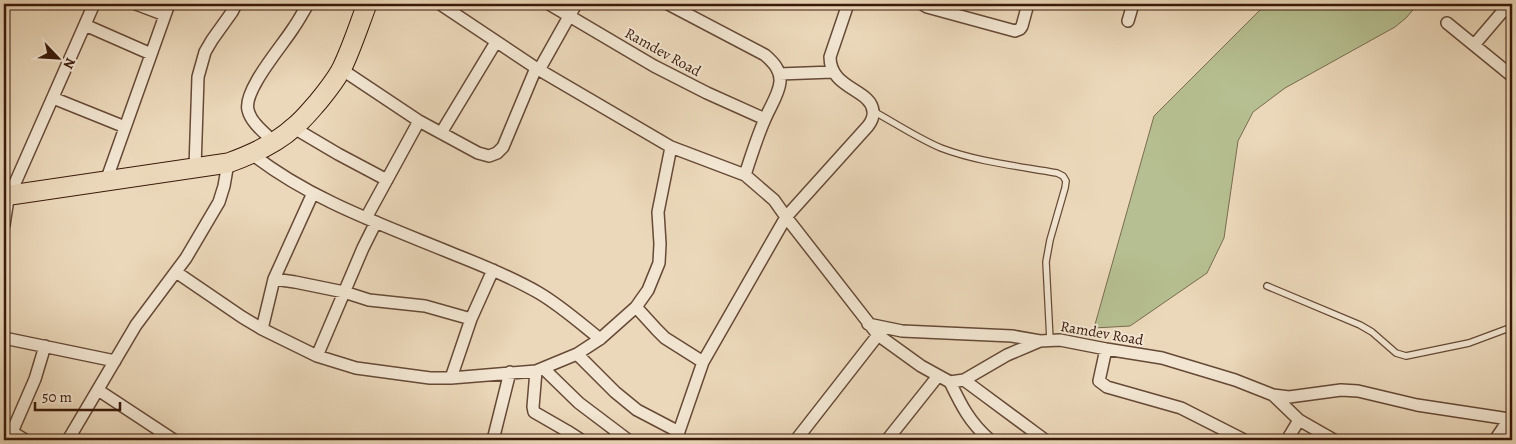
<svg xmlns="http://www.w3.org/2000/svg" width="1516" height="444" font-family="Alegreya,serif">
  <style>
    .green { fill: #b6bf91; stroke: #786c4e }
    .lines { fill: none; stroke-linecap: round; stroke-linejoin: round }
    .lane-casing { stroke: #664936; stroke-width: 8 }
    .street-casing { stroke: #664936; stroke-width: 14 }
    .primary-casing { stroke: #3a190a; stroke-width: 21 }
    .lane { stroke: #f2e6d2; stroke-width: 5.5 }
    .street { stroke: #f2e6d2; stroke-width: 11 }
    .primary { stroke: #ebd8ba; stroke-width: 19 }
    .labels { text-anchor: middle; stroke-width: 4; stroke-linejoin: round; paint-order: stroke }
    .street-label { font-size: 15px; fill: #3a190a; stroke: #f2e6d2 }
  </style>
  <rect width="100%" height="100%" fill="#ebd8ba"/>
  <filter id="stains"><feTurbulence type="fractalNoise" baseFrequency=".004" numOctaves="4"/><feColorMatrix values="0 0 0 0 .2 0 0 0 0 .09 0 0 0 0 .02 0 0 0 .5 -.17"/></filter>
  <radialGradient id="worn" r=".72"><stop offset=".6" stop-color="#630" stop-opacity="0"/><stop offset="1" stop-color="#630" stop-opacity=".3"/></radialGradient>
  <path class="green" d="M1266,4h152l-12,14 -11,9 -110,61 -32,24 -15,29 -14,97 -17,35 -77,53 -36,2 60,-212z"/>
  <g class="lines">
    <g class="lane-casing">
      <path id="lane" d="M873,111c22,12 46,28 68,37 37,14 77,18 116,25l6,3 3,5 -1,7 -15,52 -4,22 4,78
        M1267,286l93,39 12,7 24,21 10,3 63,-13 43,-16"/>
    </g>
    <g class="street-casing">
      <path id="street" d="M136,4l29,11
        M440,4l96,64 135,79 74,28
        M549,4l105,62 53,27 58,26
        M668,4l97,51c8,7 16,15 15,27 -1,12 -10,25 -15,37 -8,18 -14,37 -20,56l29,25 12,17 92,118 43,31 29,16 14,-2 43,-25 33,-14 20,-1 46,9 56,9 73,22 38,15 16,2 52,-7 17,1 59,14 92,14
        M922,4l5,3 88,24 5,-2 2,-3 6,-22
        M1128,21l5,-17
        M1447,23l65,53
        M85,25l66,29
        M1474,45l35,-41
        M341,69l78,52 59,32 11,3 8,-3 6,-6 33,-79
        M539,70l37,-66
        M779,74l54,-2
        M53,98l72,29
        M294,128l44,26 49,26
        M441,133l55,-91
        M274,142c-9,-9 -23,-19 -26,-32 -5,-20 35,-65 46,-83 5,-7 9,-15 14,-23
        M252,154c60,47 134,72 204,101 28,11 57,23 83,38 22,13 41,30 61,46
        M195,168l3,-91 7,-25 7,-12 20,-28 4,-8
        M106,181l63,-177
        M366,218l53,-97
        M4,225l4,-26 86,-195
        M176,272l66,45 20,12 55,27 39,12 74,10h21l85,-7 41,-17 23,-15 36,-32 12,-17 11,-27 1,-19 -2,-32 13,-65
        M274,279l21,3 49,10 25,8 56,6 46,13
        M636,307l21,23 8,8 38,24
        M868,324l34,7 110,5 28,5
        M262,329l12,-50 39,-86
        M4,338l111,23
        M1106,349l-7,32 8,6 74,21 63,32
        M577,354l38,38 22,18 42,22
        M317,356l46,-108 13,-26
        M544,369l35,34 49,37
        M536,371l-3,36 1,5 33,19 14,9
        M451,378l20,-59 22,-49
        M964,380l81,60
        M950,382c11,23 20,41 40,58
        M98,390l76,50
        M1273,395l26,25 35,20
        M4,427l21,13
        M12,432l23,-53 10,-33
        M68,440l68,-115 50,-67 33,-56 5,-16 4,-23
        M493,440l17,-68
        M676,440l27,-78 83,-145 82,-91c3,-4 6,-9 5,-15 -2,-22 -43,-22 -43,-54l18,-53
        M796,440l82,-105
        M887,440l51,-64
        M1287,440l12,-20
        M1495,440l17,-25"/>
    </g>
    <g class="primary-casing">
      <path id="primary" d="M4,196l224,-33c22,-8 48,-19 66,-36 9,-7 16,-16 24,-25 9,-11 18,-22 24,-34 10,-21 17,-43 25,-64"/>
    </g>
    <use href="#lane" class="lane"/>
    <use href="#street" class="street"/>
    <use href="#primary" class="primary"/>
  </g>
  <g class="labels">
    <g class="street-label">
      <text transform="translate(663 52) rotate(29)" y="5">Ramdev Road</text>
      <text transform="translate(1102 333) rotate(10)" y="5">Ramdev Road</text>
    </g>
  </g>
  <rect width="1516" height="444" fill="none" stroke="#ebd8ba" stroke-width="20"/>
  <rect x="5" y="5" width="1506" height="434" fill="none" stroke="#3a190a" stroke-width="2.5"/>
  <rect x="10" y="10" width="1496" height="424" fill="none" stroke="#3a190a"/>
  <g transform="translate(58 58) rotate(115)" stroke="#f2e6d2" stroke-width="4" paint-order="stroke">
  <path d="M0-4L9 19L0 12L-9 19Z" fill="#3a190a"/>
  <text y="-8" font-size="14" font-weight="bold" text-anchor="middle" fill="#3a190a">N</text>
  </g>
  <path d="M35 402v8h85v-8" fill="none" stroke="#3a190a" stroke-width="2.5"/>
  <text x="42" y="402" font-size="15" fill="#3a190a" stroke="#f2e6d2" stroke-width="4" paint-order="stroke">50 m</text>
  <rect width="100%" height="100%" filter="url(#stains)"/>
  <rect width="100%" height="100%" fill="url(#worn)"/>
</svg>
